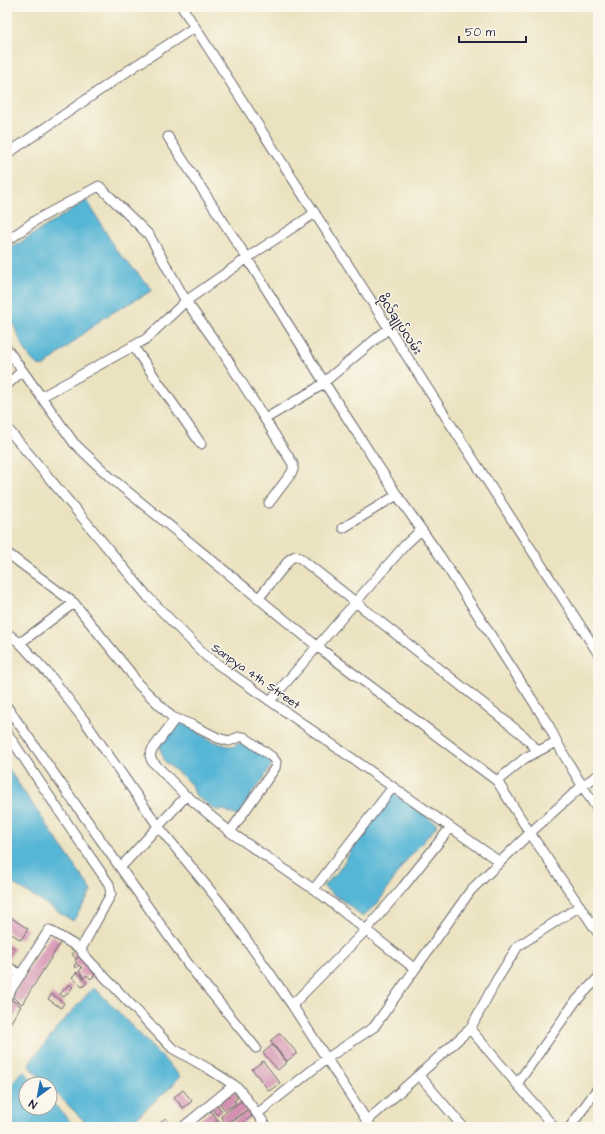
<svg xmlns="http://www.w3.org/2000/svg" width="605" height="1134" font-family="'Architects Daughter','Noto Sans Myanmar',sans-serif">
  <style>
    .water { fill: #56b6d5; stroke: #3c6c88 }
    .building { fill: #d390b0 }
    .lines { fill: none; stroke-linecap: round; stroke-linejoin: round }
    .minor-casing { stroke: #68656a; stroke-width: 11 }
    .minor { stroke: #fff; stroke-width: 9 }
    .labels { text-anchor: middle; stroke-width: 3; stroke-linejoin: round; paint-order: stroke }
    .street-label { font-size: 12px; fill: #22223b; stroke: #fbf7ec }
  </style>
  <rect width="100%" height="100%" fill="#fbf7ec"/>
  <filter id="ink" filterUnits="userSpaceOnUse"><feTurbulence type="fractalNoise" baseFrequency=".025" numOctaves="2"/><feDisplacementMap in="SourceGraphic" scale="8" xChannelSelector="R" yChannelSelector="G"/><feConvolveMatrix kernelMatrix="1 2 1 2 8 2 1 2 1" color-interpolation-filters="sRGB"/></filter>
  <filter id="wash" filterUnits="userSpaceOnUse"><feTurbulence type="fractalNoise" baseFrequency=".012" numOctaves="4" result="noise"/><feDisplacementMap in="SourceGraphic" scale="16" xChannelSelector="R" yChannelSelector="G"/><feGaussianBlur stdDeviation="0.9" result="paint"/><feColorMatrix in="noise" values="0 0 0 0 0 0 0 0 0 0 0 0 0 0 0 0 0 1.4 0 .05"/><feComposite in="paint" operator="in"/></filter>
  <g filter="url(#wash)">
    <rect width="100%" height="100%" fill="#ebe2c0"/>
    <path class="water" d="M87,200l29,50 37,40 -50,28 -60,49c-20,-6 -25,-39 -36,-55v-61z
      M180,723c12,1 15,8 25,14 9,5 18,8 28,10l9,-6h6l25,22 -14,22 -6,6 -4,8 -12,17 -13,-6h-8l-20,-14 -5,-11 -9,-9 -17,-14 -5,-13 2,-9 8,-10z
      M7,767l85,124 -19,30 -66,-41z
      M393,793l44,31 -2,4 -30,34 -27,41 -15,13h-2l-16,-14 -14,-9 -8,-7 14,-13 11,-17 9,-19z
      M93,988l6,4 81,84 -8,10 -46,41h-36l-40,-40v-3h-3l-17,-16 -1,-5 37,-45z
      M25,1072l10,12h-9v24h24v-8l26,27h-68l-1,-35 13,-19z"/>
    <g id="blocks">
      <path class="building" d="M7,915l21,14 -7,11 -14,-9z
        M51,935l10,7 -39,62 -10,-7z
        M7,943l8,6 -8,12z
        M76,951l4,4 -4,4 -4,-5z
        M80,956l15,19 -4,4 -4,-4 -3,3 -5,-7 3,-3 -3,-3 -3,3 -2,-3 3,-2 -2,-3z
        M77,972l10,11 -5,4 -10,-10z
        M69,984l4,3 -9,10 -4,-3z
        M52,994l12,9 -3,5 -13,-9z
        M10,999l11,7 -14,22v-23z
        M280,1033l17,20 -10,8 -17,-20z
        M272,1045l15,17 -9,8 -15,-17z
        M263,1061l17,22 -11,8 -17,-22z
        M183,1090l9,11 -9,7 -9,-11z
        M232,1091l6,7 -4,2 2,3 -11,7 -7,-9z
        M241,1101l7,8 -22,15 -5,-8z
        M217,1104l5,7 -5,4 -5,-6z
        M248,1110l4,6 -14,11h-12z
        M211,1111l7,9 -9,7h-11l-3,-4z
        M166,1118l6,7 -3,2h-9l-2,-3z
        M220,1121l4,5 -1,1h-11z"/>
    </g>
  </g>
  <g filter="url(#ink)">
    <use href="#blocks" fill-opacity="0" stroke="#68656a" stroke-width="1"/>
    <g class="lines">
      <g class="minor-casing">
        <path id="minor" d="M182,7l416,646
          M168,137l79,121 77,124 73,113
          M7,154l128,-88 60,-39
          M7,241l29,-21 63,-34 50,49 37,66 -40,38 -105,58
          M133,346l68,98
          M7,349l67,94 37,35 207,169 179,134 33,52 68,100
          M7,385l15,-14
          M265,419l52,-31 72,-60
          M7,428l79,94 62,75 58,59 294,206
          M269,503l21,-28 3,-5v-6l-69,-110 -38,-53 70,-49 59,-39
          M343,528l54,-33 43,61 109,170c14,30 31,57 49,84
          M7,553l67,50 56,69 8,12 34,33 20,8 26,13 11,3 10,-4h5l28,20 4,5 -1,6 -45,64
          M258,599l32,-40 5,-3 5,2 224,178 14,15
          M7,633l13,10 32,35 32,42 74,106 65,80 69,99 79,122
          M20,643l54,-40
          M270,701l135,-156 16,-15
          M7,707l184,261 65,80
          M175,719l-23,31 -2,6 2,5 34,35
          M7,733l73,109 29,42 2,10 -30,55 2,5 89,94 37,21 25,16 5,4 28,38
          M497,781l28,-23 31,-16
          M121,867l65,-71h1l43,36 92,63 93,74
          M314,889l79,-102
          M7,966l14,9
          M7,996l42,-66 32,19
          M292,1005l74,-75 37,-43 47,-59
          M470,1029l84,98
          M419,1075l44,52
          M517,1084l58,-82 23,-24
          M257,1114l69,-55 48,-32 97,-137 59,-57 52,-47 16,-11
          M366,1122l104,-93 26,-48 22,-35 62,-40
          M183,1127l51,-42
          M570,1127l28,-39"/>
      </g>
      <use href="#minor" class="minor"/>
    </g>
  </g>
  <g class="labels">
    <g class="street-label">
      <text transform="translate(400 324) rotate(57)" y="4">ဗိုလ်ချုပ်လမ်း</text>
      <text transform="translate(256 676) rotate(35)" y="4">Sanpya 4th Street</text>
    </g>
  </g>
  <rect width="605" height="1134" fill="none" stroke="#fbf7ec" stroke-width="24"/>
  <g transform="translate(38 1096) rotate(212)"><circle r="19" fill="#fbf7ec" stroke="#a4a2a5"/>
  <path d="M0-3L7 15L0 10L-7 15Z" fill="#1f6fb2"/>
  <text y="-6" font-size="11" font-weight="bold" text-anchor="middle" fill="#22223b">N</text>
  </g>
  <path d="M459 36v6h67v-6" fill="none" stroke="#22223b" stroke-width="2"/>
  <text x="465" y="36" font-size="12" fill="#22223b" stroke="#fbf7ec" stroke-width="3" paint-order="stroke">50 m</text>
</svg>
